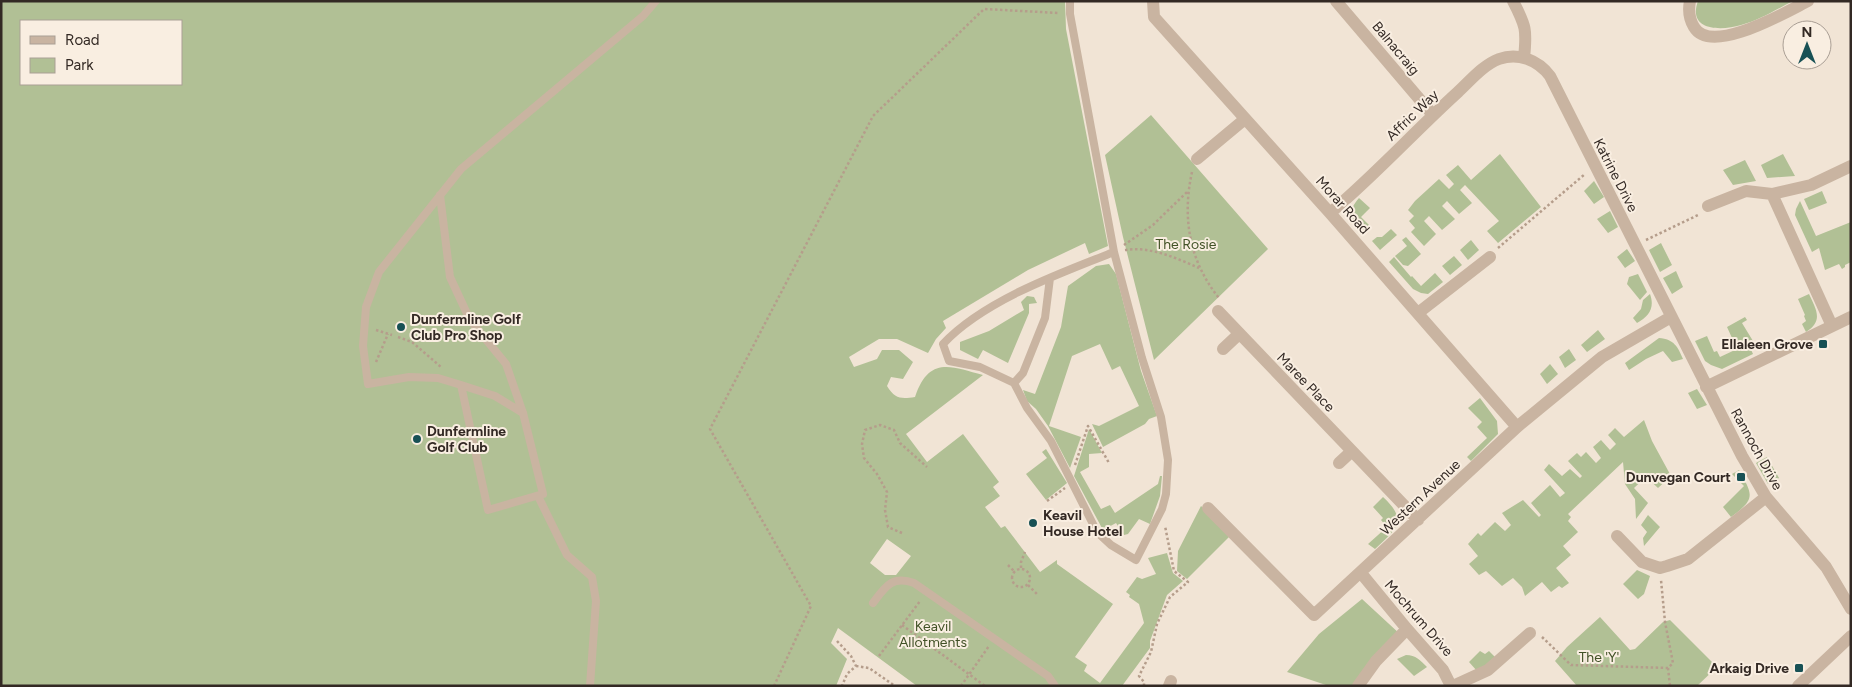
<svg xmlns="http://www.w3.org/2000/svg" width="1852" height="687" font-family="Figtree,sans-serif">
  <style>
    .green { fill: #b1c095; fill-rule: evenodd }
    .lines { fill: none; stroke-linecap: round; stroke-linejoin: round }
    .path { stroke: #b59d8b; stroke-width: 2.5; stroke-dasharray: 2.5 2.5; stroke-linecap: butt }
    .service { stroke: #c9b4a1; stroke-width: 8 }
    .minor { stroke: #c9b4a1; stroke-width: 12 }
    .poi-dot { fill: #185155; stroke: #f9eee1; stroke-width: 2 }
    .labels { text-anchor: middle; stroke-width: 4; stroke-linejoin: round; paint-order: stroke }
    .street-label { font-size: 14px; fill: #332924; stroke: #f9eee1 }
    .park-label { font-size: 14px; fill: #425227; stroke: #f9eee1 }
    .poi-label { font-size: 14px; font-weight: bold; fill: #332924; stroke: #f9eee1; text-anchor: start }
  </style>
  <rect width="100%" height="100%" fill="#f1e4d5"/>
  <path class="green" d="M1,1h1064l1,28 42,217 -19,8 -4,-11 -57,27 -85,51 3,7 -10,11 -8,14 -31,-14h-18l-30,18 5,10 23,-8 5,-9h17l14,12 -10,17 -12,-2 -4,9c8,13 14,13 28,11 14,-41 35,-31 68,-22l-77,59 21,28 36,-28 36,48 -6,5 7,9 -15,11 16,21 4,-2 35,46 17,-12v4l56,40 -38,53 12,8 -3,6 16,12 44,-60 -5,-19 -10,-7 1,-2 -4,-3 11,-15 5,2 14,-5 -8,-16 19,-5 6,20 10,8 -16,14 -17,46v7l-28,38h-205l-79,-58 -7,15 16,16 -11,27h-835zM21,21h160v63h-160zM887,539l24,17 -15,19h-11l-15,-12z
    M1698,1h95c-16,8 -35,20 -52,24 -20,6 -54,6 -43,-24z
    M1151,115l117,134 -114,111 -31,-123 -18,-82z
    M1500,154l41,53 -43,36 -11,-12 12,-10 -34,-36 -5,5 12,13 -13,11 -12,-13 -5,5 13,13 -13,11 -13,-14 -5,5 12,13 -12,12 -13,-14 4,-4 -6,-7 5,-5 -6,-6 7,-9 24,-22 10,10 5,-5 -8,-9 12,-10 13,15z
    M1783,154l12,22 -28,2 -6,-13z
    M1745,160l11,21 -23,4 -10,-15z
    M1594,181l10,16 -10,7 -10,-13z
    M1822,191l5,12 -18,7 -5,-11z
    M1359,198l11,10 -9,9 10,10 -7,7c-12,-14 -19,-20 -5,-36z
    M1800,201l16,35 35,-14v40l-6,3v2l-3,2 -3,-5 -14,6 -6,-22 -7,4 -17,-37 1,-6z
    M1610,211l8,16 -10,6 -11,-14z
    M1391,229l6,6 -17,15 -8,-9 5,-4h5z
    M1406,237l15,17 -13,12 -5,-1 -8,-9 12,-10 -5,-6z
    M1471,240l8,10 -11,10 -8,-10z
    M1661,243l11,22 -12,7 -11,-22z
    M1627,249l8,12 -10,7 -8,-11z
    M1454,256l8,9 -12,10 -8,-9z
    M1394,257l17,20 1,-1 9,10 14,-13 8,9 -15,12 -7,-1 -8,-4 -24,-27z
    M1109,264l7,10 25,97 16,45 -8,3 -4,5 -42,23 -11,-23 7,2 40,-20 -19,-40 -8,4 -12,-26 -28,12 -23,70 32,11 -11,31 -22,-42 -12,-17 -9,-8 -4,-11 12,4 26,-67 7,-41 28,-20z
    M1676,271l7,16 -11,7 -9,-16z
    M1638,274l9,18 -7,8 -13,-16 2,-7z
    M1650,294c5,14 -1,22 -13,29l-4,-5 8,-9 2,-9z
    M1809,294c7,15 15,27 -3,38l-4,-8 4,-3 -2,-5 1,-1 -7,-16z
    M1027,296l7,1 3,6 -8,1v9l-21,50 -25,-13 -5,9 -18,-9v-8l29,-11 35,-21 -3,-8z
    M1745,317l2,3 -5,3 11,18 -5,2 5,11 -31,15 -11,-4 -6,-4 -10,-20 12,-5 7,16 3,-1 3,6 17,-8 -10,-22z
    M1598,330l7,9 -18,13 -6,-7z
    M1659,338c15,1 19,9 24,21l-11,3 -9,-11 -17,8 -17,11 -4,-7z
    M1569,349l7,11 -11,8 -6,-11z
    M1550,364l8,10 -11,10 -7,-10z
    M1697,389l10,16 -10,4 -9,-16z
    M1480,398l17,23 1,13 -27,27 -4,-4 20,-19 -10,-11 5,-5 -14,-14z
    M1644,420l8,21 19,35 -13,12 -12,-11 -12,11 14,15 -12,16 -1,-20 -10,-15 -2,-22 -55,52 3,3 -3,4 10,11 -15,14 8,9 -15,13 13,15 -7,5 -3,-2 -8,6 -9,-10 -17,14 -3,-9 -9,-9 -11,8 -16,-15 -7,4 -10,-11 9,-8 -10,-12 10,-11 3,3 14,-14 10,9 6,-6 -9,-12 21,-13 16,17 2,-2 -10,-12 19,-18 10,12 5,-4 -21,-23 5,-6 13,12 8,-7 10,9 2,-2 -14,-15 9,-8 4,4 5,-5 10,11 5,-5 -8,-11 8,-7 9,10 6,-6 -8,-9 7,-7 9,9z
    M1089,429l13,24 -13,1v13l-9,5 21,37 9,-4 5,8 43,-29 2,-8h2l-2,20 -10,28 -11,-5 -11,15 -4,1 -8,-12 -13,7 -29,-54z
    M1046,449l21,34 -21,17 -20,-26 21,-16 -5,-6z
    M1767,457l12,21 -11,6 -12,-21z
    M1739,470c14,25 17,29 -8,47l-8,-10 21,-21 -12,-12z
    M1383,497c26,24 13,32 -8,52l-7,-5 19,-17 -6,-7 2,-2 -10,-11z
    M1201,506l31,28 -45,45 -10,-8 1,-20z
    M1648,515l12,12 -16,19 -1,-8 4,-6 -6,-7z
    M1637,570l13,6 -6,18 -6,5 -15,-15z
    M1362,599l39,36 -43,51h-29l-42,-14 32,-38z
    M1600,617l30,33 5,-1 28,-27 7,-2 47,47 -20,19h-120l-22,-25 12,-14z
    M1480,651l5,3 4,-3 7,7 -19,13 -8,-9z
    M1406,655c10,0 14,5 21,12l-13,9 -17,-17z"/>
  <g class="lines">
    <path class="path" d="M1192,172c-10,45 -3,89 27,126
      M1646,240l52,-25
      M1124,245l29,-20 35,-34
      M1498,248l87,-74
      M1125,250c25,-4 51,8 74,18
      M376,330l16,5
      M398,337l14,5 29,25
      M376,362l12,-28
      M1075,465l13,-39 21,37
      M1047,501l18,-13
      M902,533l-14,-6 -3,-17 2,-18 -10,-18 -13,-16 -2,-14 3,-14 15,-5 14,5 6,13 27,24
      M1008,565l6,6
      M1021,568v-6l4,-10
      M1012 578a9 9 0 1 1 18 0a9 9 0 1 1-18 0Z
      M1028,585l9,9
      M902,625l83,61
      M1542,637l29,28 97,3 5,-5 -8,-41 -4,-42
      M837,641l14,15 5,10 -9,8 -5,12
      M879,656l41,-55
      M856,666l13,2 26,18
      M1668,668l2,18
      M774,686l37,-80 -101,-177 163,-313 111,-107 75,4
      M961,686l28,-40
      M1144,686v-4l-5,-6 12,-24 6,-28 13,-27 18,-15 -14,-11 -9,-45"/>
    <path class="service" d="M1070,1v13l44,238 28,106 19,59 7,43 -2,34 -4,15 -26,51 -25,-15 -14,-13 -46,-91 -24,-33 -13,-25 -34,-16 -31,-6 -6,-17c40,-43 117,-71 171,-92
      M440,195l10,82 20,43 36,44 17,49 20,81 -55,16 -27,-125 -23,-7 -29,-1 -41,7 -5,-38 3,-39 13,-35 82,-103 182,-153 13,-15
      M1014,383l9,-10 22,-55 5,-40
      M461,385l34,11 28,17
      M538,496l29,59 25,22 4,24 -6,85
      M873,603c12,-16 19,-28 41,-20l134,93 7,10"/>
    <path class="minor" d="M1153,1l1,16 176,196 187,214
      M1336,1l97,114
      M1513,1c13,25 14,29 11,57
      M1690,1c-2,10 -1,18 4,26 17,29 92,-15 114,-26
      M1197,159l48,-40
      M1708,206l38,-15 26,3
      M1330,213c45,-38 84,-81 128,-121 12,-11 25,-27 41,-33 19,-7 39,1 51,17l192,380 24,41 60,70 25,42
      M1218,311l200,209
      M1418,313l72,-56
      M1832,326l-60,-132 39,-9 40,-19
      M1223,349l16,-15
      M1706,387l145,-70
      M1339,463l13,-12
      M1208,508l106,107 203,-188 85,-70 69,-40
      M1617,536l25,26 18,6 7,-2 21,-7 78,-62
      M1361,573l46,56 36,41 8,16
      M1169,686l2,-5
      M1358,686l18,-25 31,-32
      M1453,686l35,-16 42,-37
      M1798,686l53,-50"/>
  </g>
  <g class="poi-dot">
    <circle cx="401" cy="327" r="5"/>
    <rect x="1818" y="339" width="10" height="10" rx="2.5"/>
    <circle cx="417" cy="439" r="5"/>
    <rect x="1736" y="472" width="10" height="10" rx="2.5"/>
    <circle cx="1033" cy="523" r="5"/>
    <rect x="1794" y="663" width="10" height="10" rx="2.5"/>
  </g>
  <g class="labels">
    <g class="street-label">
      <text transform="translate(1396 48) rotate(50)" y="5">Balnacraig</text>
      <text transform="translate(1412 115) rotate(-44)" y="5">Affric Way</text>
      <text transform="translate(1616 175) rotate(63)" y="5">Katrine Drive</text>
      <text transform="translate(1343 205) rotate(48)" y="5">Morar Road</text>
      <text transform="translate(1306 382) rotate(46)" y="5">Maree Place</text>
      <text transform="translate(1757 449) rotate(61)" y="5">Rannoch Drive</text>
      <text transform="translate(1420 497) rotate(-43)" y="5">Western Avenue</text>
      <text transform="translate(1419 618) rotate(49)" y="5">Mochrum Drive</text>
    </g>
    <g class="park-label">
      <text x="1186" y="249">The Rosie</text>
      <text x="933" y="631">Keavil<tspan x="933" dy="16">Allotments</tspan></text>
      <text x="1599" y="662">The 'Y'</text>
    </g>
    <g class="poi-label">
      <text x="411" y="324">Dunfermline Golf<tspan x="411" dy="16">Club Pro Shop</tspan></text>
      <text x="1813" y="349" text-anchor="end">Ellaleen Grove</text>
      <text x="427" y="436">Dunfermline<tspan x="427" dy="16">Golf Club</tspan></text>
      <text x="1731" y="482" text-anchor="end">Dunvegan Court</text>
      <text x="1043" y="520">Keavil<tspan x="1043" dy="16">House Hotel</tspan></text>
      <text x="1789" y="673" text-anchor="end">Arkaig Drive</text>
    </g>
  </g>
  <rect width="1852" height="687" fill="none" stroke="#332924" stroke-width="5"/>
  <rect x="20" y="20" width="162" height="65" fill="#f9eee1" stroke="#aa9f95"/>
  <rect x="30" y="36" width="25" height="8" fill="#c9b4a1" stroke="#aa9f95"/>
  <text x="65" y="45" font-size="15" fill="#332924">Road</text>
  <rect x="30" y="58" width="25" height="15" fill="#b1c095" stroke="#aa9f95"/>
  <text x="65" y="70" font-size="15" fill="#332924">Park</text>
  <g transform="translate(1807 45)"><circle r="24" fill="#f9eee1" stroke="#aa9f95"/>
  <path d="M0-4L9 19L0 12L-9 19Z" fill="#185155"/>
  <text y="-8" font-size="14" font-weight="bold" text-anchor="middle" fill="#332924">N</text>
  </g>
</svg>
